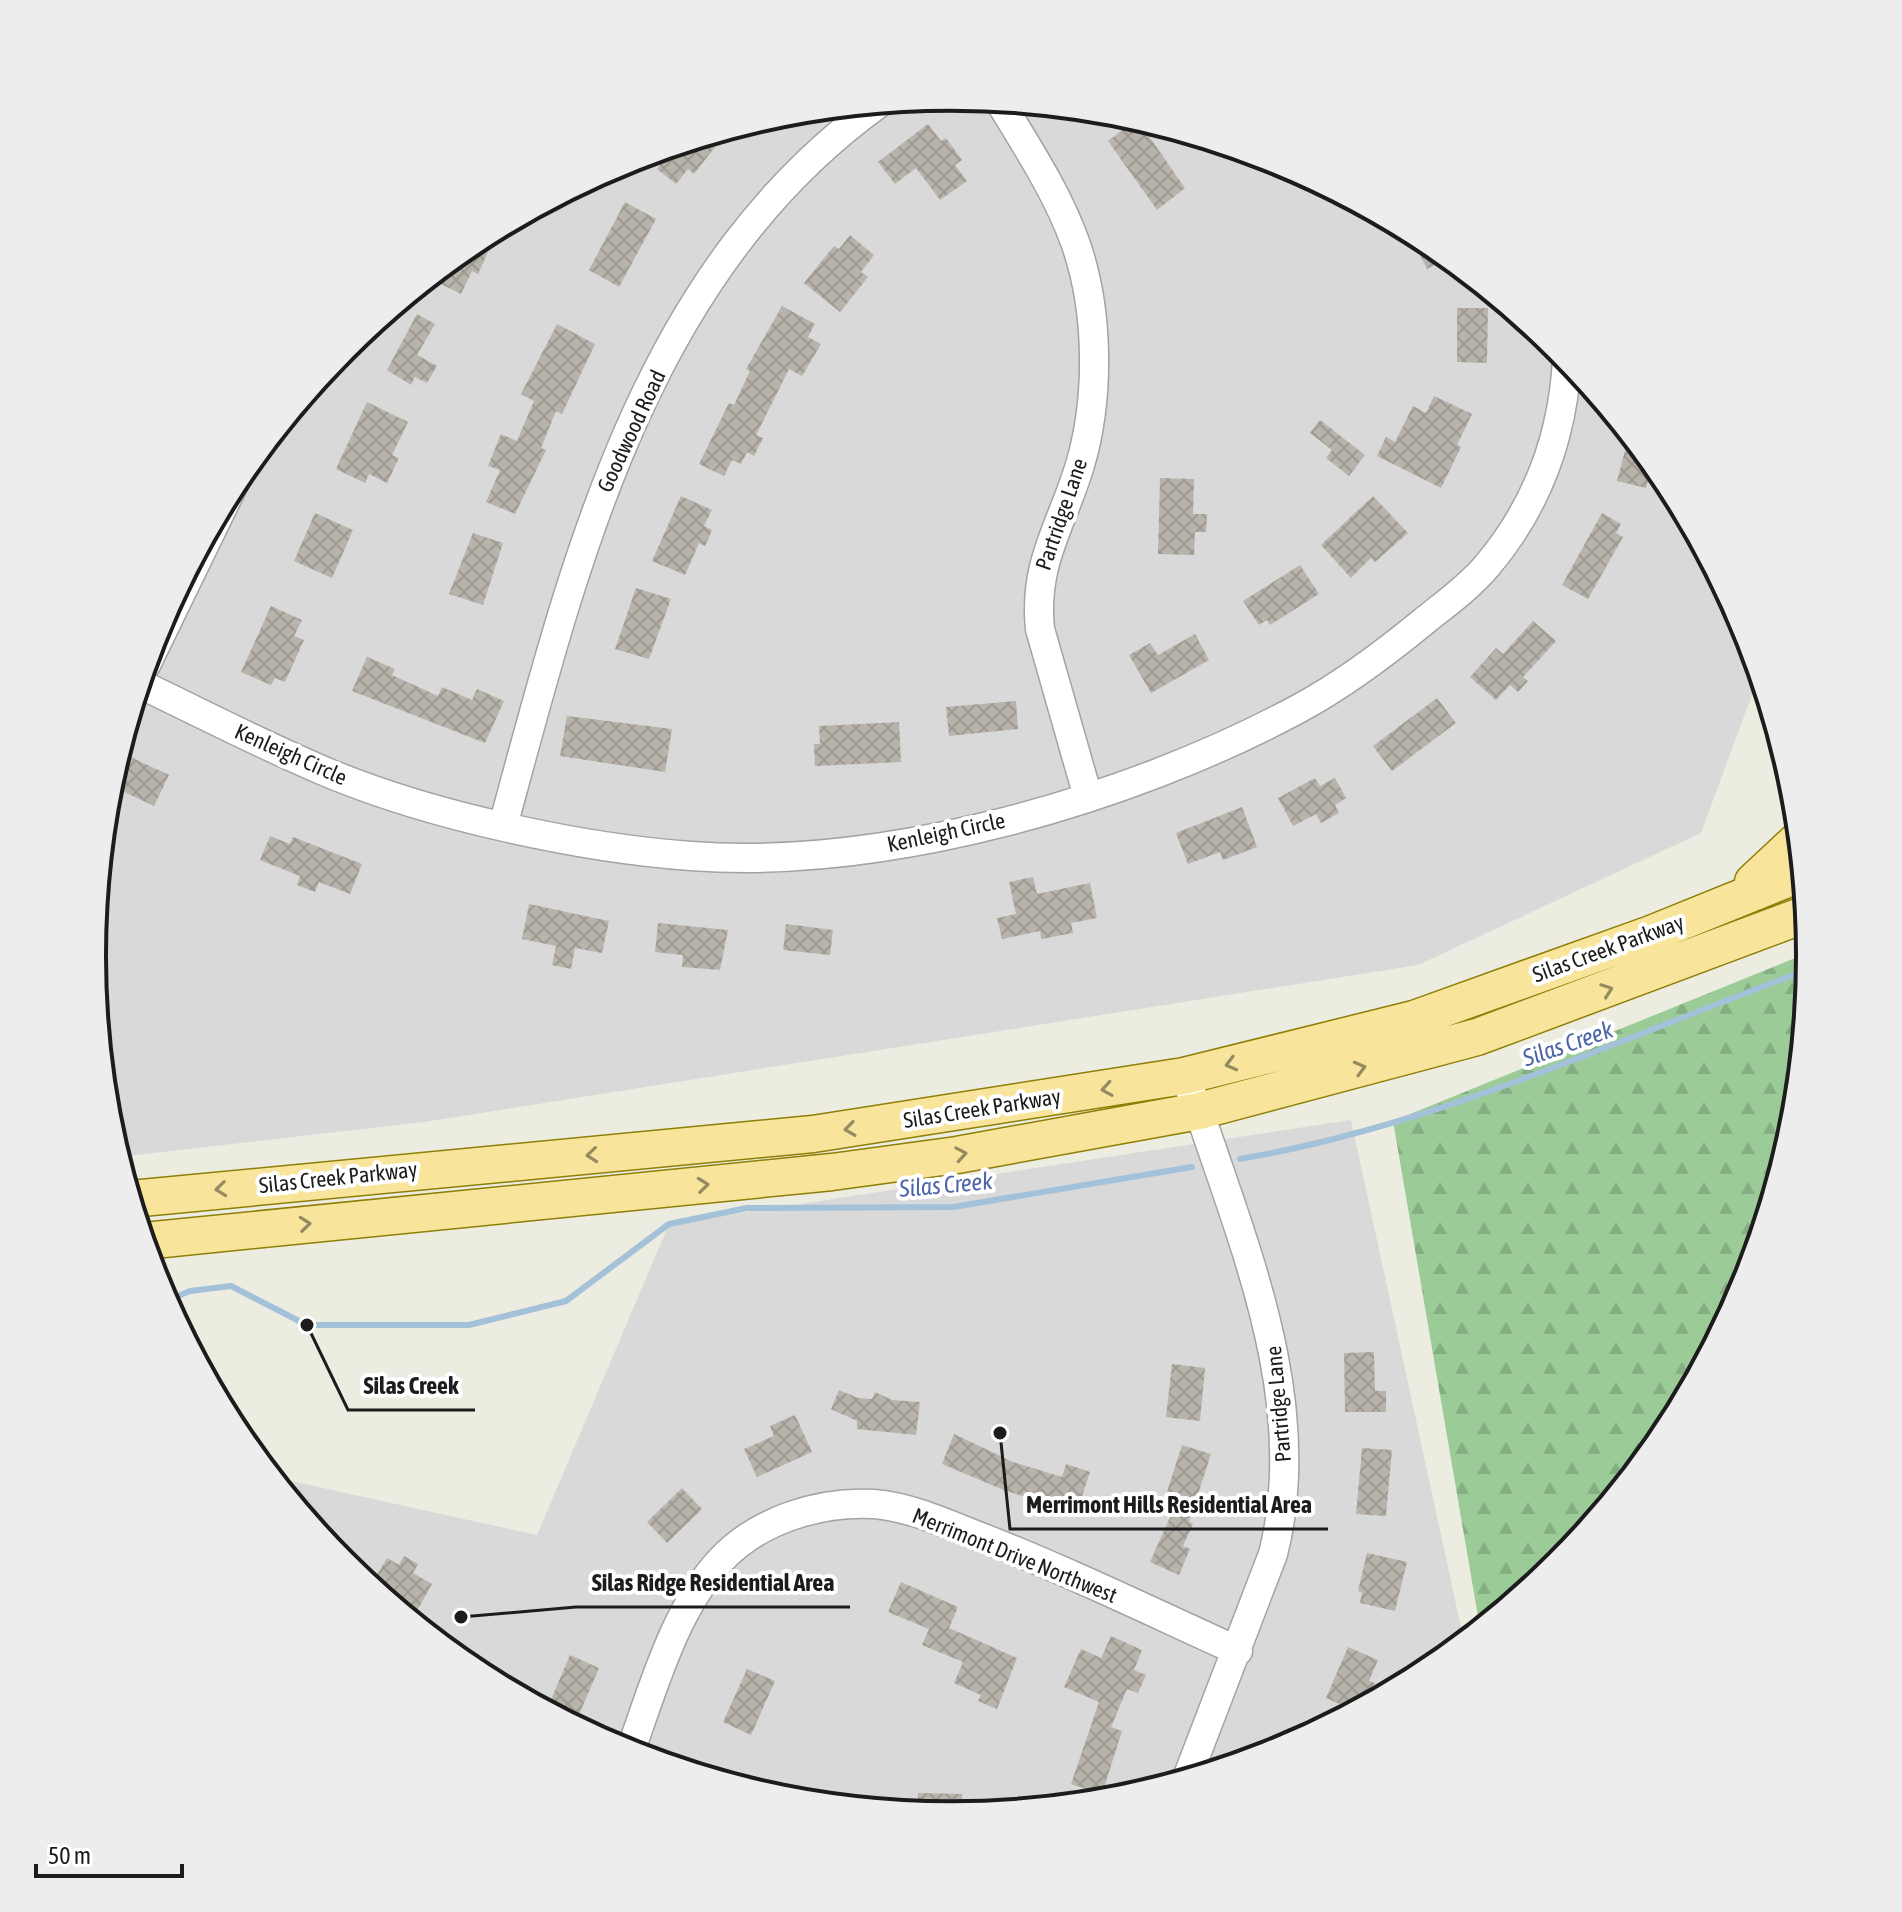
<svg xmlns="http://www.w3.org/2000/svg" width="1902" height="1912" font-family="'Asap Condensed',sans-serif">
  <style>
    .residential { fill: #dad9d9 }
    .forest { fill: url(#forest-firs) }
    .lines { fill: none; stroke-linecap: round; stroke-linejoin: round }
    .stream { stroke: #a3c1d9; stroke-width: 6 }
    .building { fill: url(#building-cross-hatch) }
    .minor-casing { stroke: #a3a3a3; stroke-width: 31 }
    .major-casing { stroke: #8e7f06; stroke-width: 39 }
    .minor { stroke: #fff; stroke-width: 28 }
    .major { stroke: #f8e59b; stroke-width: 36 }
    .oneway { stroke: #958b62 }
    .labels { text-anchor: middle; stroke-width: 8; stroke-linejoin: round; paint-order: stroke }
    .street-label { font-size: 22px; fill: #1c1c1c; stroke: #fff }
    .water-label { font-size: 24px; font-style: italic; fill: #4d65a7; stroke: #fff }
    .rim { fill: none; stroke: #1c1c1c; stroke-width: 4 }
    .leader { fill: none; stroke: #1c1c1c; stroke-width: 3 }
    .callout-dot { fill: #1c1c1c; stroke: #fff; stroke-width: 3 }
    .callout-label { font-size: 24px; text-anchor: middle; font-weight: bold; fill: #1c1c1c; stroke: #fff; stroke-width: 8; stroke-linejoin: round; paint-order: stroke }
  </style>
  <defs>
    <pattern id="forest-firs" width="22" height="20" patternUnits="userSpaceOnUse" patternTransform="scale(2)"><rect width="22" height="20" fill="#9bcb97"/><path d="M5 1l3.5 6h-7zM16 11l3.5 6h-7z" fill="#85ae82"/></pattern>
    <pattern id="building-cross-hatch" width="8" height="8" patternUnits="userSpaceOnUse" patternTransform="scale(2)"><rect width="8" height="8" fill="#b9b4ab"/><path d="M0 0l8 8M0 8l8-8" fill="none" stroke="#9e9a93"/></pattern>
  </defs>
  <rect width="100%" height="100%" fill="#edece1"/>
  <path class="residential" d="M951,97l168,17 161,49 149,79 130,107 106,130 80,149 14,48 -58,157 -283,132 -994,157 -305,35 -11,-34 -16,-167 17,-168 49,-161 79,-149 107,-130 130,-106 149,-80 161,-49z
    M1351,1120l113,521 -36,29 -149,80 -161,49 -167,16 -168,-17 -161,-49 -149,-79 -130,-107 -70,-86 264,58 132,-311z"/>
  <path class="forest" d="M1810,952l-17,172 -49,161 -79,149 -107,130 -78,64 -87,-507z"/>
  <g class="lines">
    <path class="stream" d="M1240,1159c198,-34 382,-121 569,-190
      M166,1301l24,-10 41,-5 76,39h162l97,-24 103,-77 78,-16 206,-1 239,-40"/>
  </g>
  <path class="building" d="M1137,119l48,69 -28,22 -49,-69z
    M928,124l13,17 5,-3 16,22 -7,5 12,16 -27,19 -24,-32 -21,16 -17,-22z
    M703,138l12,9 -21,27 -6,-5 -12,15 -19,-15 16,-22z
    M625,202l31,17 -37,68 -30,-17z
    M850,235l24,20 -13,17 7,5 -28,35 -36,-29 30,-37 5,3z
    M1427,241l21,17 -21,11 -11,-22z
    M471,244l17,8 -10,22 -6,-3 -11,23 -32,-16z
    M782,306l33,18 -7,13 13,7 -19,32 -13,-7 -33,66 7,3 -9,18 -7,-4 -6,12 -9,-4 -8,16 -25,-12 30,-61 5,2 16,-34 -4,-2z
    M1457,308h31l-1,55 -30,-1z
    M417,314l18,10 -18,31 20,11 -10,17 -12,-6 -4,8 -24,-15z
    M557,324l38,20 -33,70 -6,-3 -15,37 5,2 -31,64 -29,-12 14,-32 -12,-4 13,-32 16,7 17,-40 -13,-7z
    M1434,396l38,18 -15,31 4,2 -20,41 -64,-32 9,-19 9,5 18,-36 13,7z
    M367,402l41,20 -16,33 7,3 -12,25 -18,-9 -4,9 -29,-14z
    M1320,420l45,35 -16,21 -23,-18 6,-8 -22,-17z
    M1629,435l24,29 -7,24 -29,-7z
    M1160,478l34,1 -1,35h14l-1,18h-11l-1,23 -36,-1z
    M681,496l31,14 -8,16 8,4 -7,16 -6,-3 -14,32 -33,-14z
    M1373,496l35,37 -33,29 -4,-4 -20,20 -30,-33z
    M315,513l38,17 -21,48 -38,-17z
    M1602,513l19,11 -5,9 7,4 -35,62 -26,-14z
    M473,533l30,10 -20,62 -34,-11z
    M1300,565l19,29 -49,31 -3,-5 -8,5 -16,-24z
    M636,588l35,11 -22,60 -34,-10z
    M271,606l31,14 -8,16 10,4 -19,42 -10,-4 -4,7 -30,-13z
    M1533,621l23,20 -33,36 5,4 -10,11 -8,-7 -14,15 -26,-23 26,-29 7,6z
    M1195,634l14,26 -58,33 -22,-38 21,-12 8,12z
    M367,657l28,12 -3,6 46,21 4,-9 30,13 5,-11 27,12 -19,42 -133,-52z
    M1437,698l19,25 -64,48 -19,-25z
    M1016,701l2,28 -69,7 -3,-29z
    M567,716l105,13 -7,43 -105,-16z
    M899,722l2,40 -86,4 -1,-22h6l-1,-18z
    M120,752l49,23 -15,31 -45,-21z
    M1315,778l5,8 15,-8 11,20 -11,7 4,8 -18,10 -5,-9 -23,12 -15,-28z
    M1242,807l15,40 -34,13 -3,-8 -32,12 -12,-31z
    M270,836l20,8 3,-7 69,27 -12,30 -31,-12 -4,10 -18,-7 3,-9 -40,-16z
    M1033,877l4,17 53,-11 7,35 -26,5 2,10 -32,6 -1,-8 -38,8 -5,-21 19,-4 -7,-32z
    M529,904l80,17 -7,32 -27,-5 -4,21 -19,-4 4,-19 -34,-7z
    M658,923l70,7 -8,40 -38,-3 1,-12 -28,-3z
    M786,924l47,6 -3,25 -47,-5z
    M1374,1352l1,39h11v21h-41l-1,-59z
    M1172,1364l33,4 -5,53 -34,-4z
    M839,1390l19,8 14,1 3,-7 17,8 28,2 -4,33 -59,-6v-8l-26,-12z
    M795,1415l17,37 -55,25 -13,-28 30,-13 -4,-10z
    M954,1434l59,28 49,15 4,-13 24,8 -14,42 -72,-24 -62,-26z
    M1182,1445l29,9 -22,68 4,2 -10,22 7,3 -11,26 -29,-13 27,-60 -12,-4z
    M1362,1448l30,2 -6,66 -30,-2z
    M682,1488l20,21 -35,34 -20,-21z
    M1367,1553l40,9 -12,49 -35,-8 2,-11 -4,-1z
    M404,1556l14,8 -5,9 19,11 -20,36 -17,-15 3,-5 -27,-15 16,-27 12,7z
    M901,1582l57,25 -9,21 68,30 -20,51 -19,-8 3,-6 -27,-12 9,-21 -41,-17 7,-16 -41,-17z
    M1111,1636l31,14 -8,20 12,5 -8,18 -11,-4 -16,38 11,4 -20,63 -31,-10 28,-82 -35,-15 17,-38 20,9z
    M1348,1647l30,13 -9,21 6,2 -9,20 -13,7 -27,-12z
    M570,1655l29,13 -24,56 -28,-15z
    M747,1669l28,12 -24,54 -28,-13z
    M918,1793l44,1 -1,20 -43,-2z"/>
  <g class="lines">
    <g class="minor-casing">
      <path id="minor" d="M1000,102c27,45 57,90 75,140 24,67 25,155 5,223 -18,60 -47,98 -40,164l48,168
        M146,665l90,-185
        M140,684c63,30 126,63 191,90 102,42 249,74 360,82 195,14 436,-55 607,-147 45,-24 86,-55 125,-87 21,-17 45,-34 63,-55 51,-60 77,-130 81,-208
        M503,826c72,-265 140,-552 375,-722
        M1184,1076l15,35c47,140 112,294 74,443l-86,224
        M630,1752c23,-63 44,-141 90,-191 38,-41 99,-60 154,-57 36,3 71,19 104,32 88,34 174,76 260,115"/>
    </g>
    <g class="major-casing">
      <path id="major" d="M1753,882l46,-43
        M131,1199l682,-65 371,-58 230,-57 237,-85 151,-61
        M144,1241l688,-69 125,-17 242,-44 278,-74 329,-123"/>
    </g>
    <use href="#minor" class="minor"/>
    <use href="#major" class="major"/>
  </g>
  <defs><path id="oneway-chevron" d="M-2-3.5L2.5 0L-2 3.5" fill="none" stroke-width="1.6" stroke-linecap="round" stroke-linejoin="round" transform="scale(2)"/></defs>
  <g class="oneway">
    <use href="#oneway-chevron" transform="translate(1607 990) rotate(-20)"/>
    <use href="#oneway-chevron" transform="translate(1231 1064) rotate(165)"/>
    <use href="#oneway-chevron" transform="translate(1360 1068) rotate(-15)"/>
    <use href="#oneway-chevron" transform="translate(1107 1089) rotate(171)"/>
    <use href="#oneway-chevron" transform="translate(850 1129) rotate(172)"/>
    <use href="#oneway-chevron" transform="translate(961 1154) rotate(-10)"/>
    <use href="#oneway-chevron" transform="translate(592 1155) rotate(175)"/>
    <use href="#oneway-chevron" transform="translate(703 1185) rotate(-6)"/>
    <use href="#oneway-chevron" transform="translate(221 1189) rotate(174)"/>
    <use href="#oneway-chevron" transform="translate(305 1224) rotate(-6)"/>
  </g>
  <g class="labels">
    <g class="street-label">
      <text transform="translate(631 431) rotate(-65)" y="8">Goodwood Road</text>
      <text transform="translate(1061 514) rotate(-71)" y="8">Partridge Lane</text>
      <text transform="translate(291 754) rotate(24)" y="8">Kenleigh Circle</text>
      <text transform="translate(946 832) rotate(-12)" y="8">Kenleigh Circle</text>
      <text transform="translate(1608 948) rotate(-20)" y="8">Silas Creek Parkway</text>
      <text transform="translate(982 1108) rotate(-9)" y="8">Silas Creek Parkway</text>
      <text transform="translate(338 1177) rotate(-6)" y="8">Silas Creek Parkway</text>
      <text transform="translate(1278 1404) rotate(-95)" y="8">Partridge Lane</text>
      <text transform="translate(1015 1555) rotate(22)" y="8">Merrimont Drive Northwest</text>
    </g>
    <g class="water-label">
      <text transform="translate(1568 1044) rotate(-19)" y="8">Silas Creek</text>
      <text transform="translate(946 1185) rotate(-5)" y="8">Silas Creek</text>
    </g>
  </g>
  <path d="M0 0H1902V1912H0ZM106 956a845 845 0 1 1 1690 0a845 845 0 1 1-1690 0Z" fill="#ededed" fill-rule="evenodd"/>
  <path class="rim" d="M106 956a845 845 0 1 1 1690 0a845 845 0 1 1-1690 0Z"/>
  <path class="leader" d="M307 1325L348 1410H475M1000 1433L1010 1529H1328M461 1617L576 1607H850"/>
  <g class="callout-dot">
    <circle cx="307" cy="1325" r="8"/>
    <circle cx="1000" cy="1433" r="8"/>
    <circle cx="461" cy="1617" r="8"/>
  </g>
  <g class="callout-label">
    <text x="411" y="1394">Silas Creek</text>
    <text x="1169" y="1513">Merrimont Hills Residential Area</text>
    <text x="713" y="1591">Silas Ridge Residential Area</text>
  </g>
  <path d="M36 1864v12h146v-12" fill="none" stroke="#1c1c1c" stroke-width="4"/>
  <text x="48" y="1864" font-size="24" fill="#1c1c1c" stroke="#ffffff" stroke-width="6" paint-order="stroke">50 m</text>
</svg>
